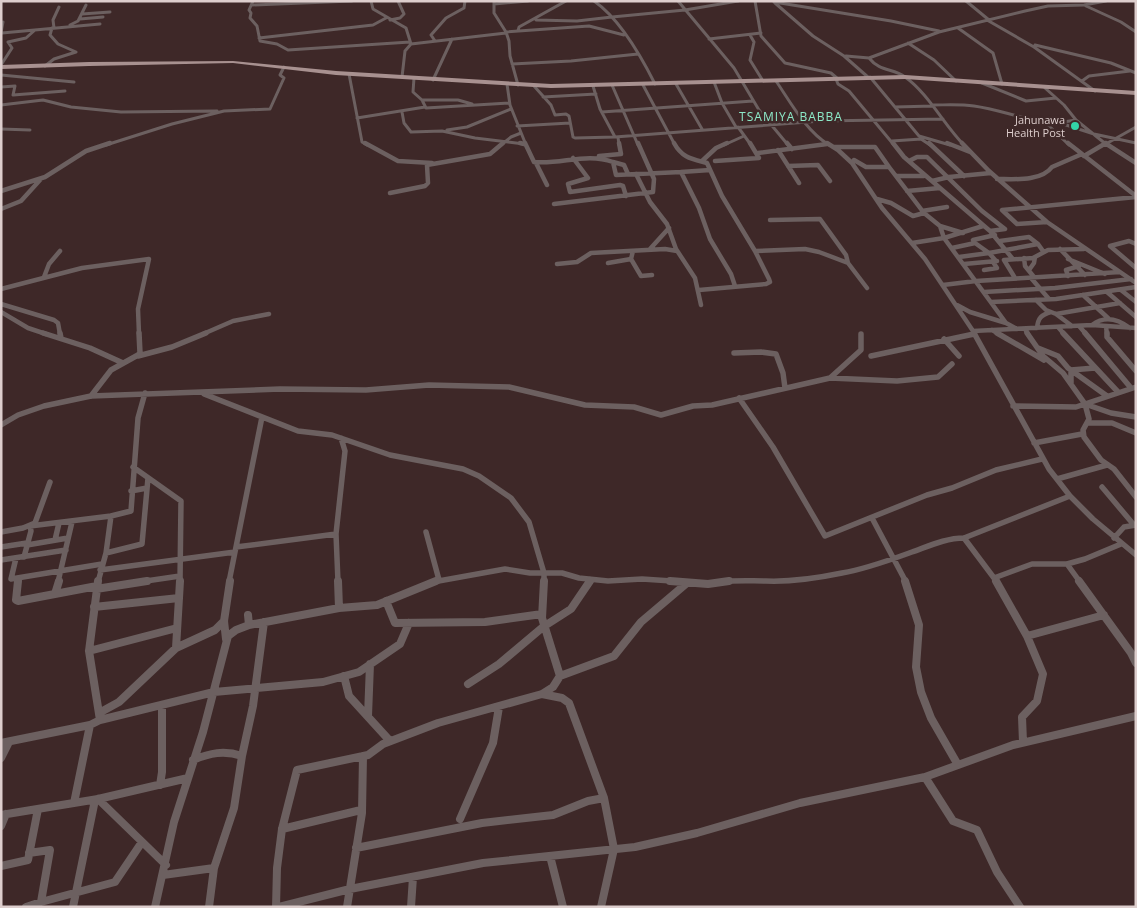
<svg xmlns="http://www.w3.org/2000/svg" width="1137" height="908" font-family="'Open Sans',sans-serif">
  <style>
    .lines { fill: none; stroke-linecap: round; stroke-linejoin: round }
    .street-far3 { stroke: #6c6060; stroke-width: 3 }
    .street-far2 { stroke: #6c6060; stroke-width: 4.5 }
    .street-far1 { stroke: #6c6060; stroke-width: 5.5 }
    .street { stroke: #6c6060; stroke-width: 8 }
    .primary { fill: #a89190; fill-rule: evenodd }
    .poi-dot { fill: #33d4a8; stroke: #3e2828; stroke-width: 2 }
    .labels { text-anchor: middle; stroke-width: 5; stroke-linejoin: round; paint-order: stroke }
    .far-poi-label { font-size: 11px; fill: #ddcecd; stroke: #3e2828; text-anchor: end }
    .far-quarter-label { font-size: 12px; letter-spacing: 1px; fill: #8de9c8; stroke: #3e2828 }
  </style>
  <rect width="100%" height="100%" fill="#3e2828"/>
  <g class="lines">
    <path class="street-far3" d="M253,1l-4,9 2,3 -1,5 7,8 3,15 17,3 11,6 122,-8
      M371,1l2,8 33,19 5,16 -6,7 -3,26
      M494,1v12l12,19 3,9 1,15 8,29
      M594,1c26,18 47,55 61,83
      M678,1l56,67 25,42 29,35
      M755,1l6,35 24,27 46,10 7,6
      M966,1l23,19
      M774,2l117,19 48,10
      M775,3l38,33 31,20 25,22
      M494,4l34,-3
      M252,5l100,-4
      M1086,6l35,16 15,10
      M82,14l28,-2
      M612,17l73,-7 53,-9
      M80,19l23,-2
      M390,20l10,-2 4,-4 -6,-13
      M536,20l41,1 35,-4
      M987,20l47,27 61,44
      M70,25l8,-4 8,-16
      M54,28l-1,-8 6,-13
      M958,28l35,25 9,31
      M518,31l1,-4 47,-26
      M506,32l83,-6 35,9
      M1,33l2,-11
      M2,33l98,-9
      M750,35l4,7 -4,18 13,21
      M259,38l114,-13 13,-7
      M709,39l52,-6
      M435,41l-4,-6 15,-17 18,-10 1,-7
      M908,43l26,17 22,21
      M411,44l95,-11
      M1035,45l76,18 25,10
      M846,56l23,2
      M512,64l59,-3 67,-7
      M1,65l11,-17 -4,-6 18,-4 9,-8
      M45,66l9,-7 22,-7 -18,-8 -8,-9 2,-7
      M349,74l13,68 5,3
      M1,75l73,7
      M870,77l49,59 31,9
      M414,78l-1,14 9,8 4,8 83,-5
      M836,79l2,5 11,7 45,54
      M433,80l19,-41
      M776,81c15,22 30,50 53,64
      M1082,81l7,-5 41,-5
      M714,82l8,21 14,24
      M982,83l44,18 30,-3
      M507,84l3,21 16,40
      M676,84l26,45
      M612,85l26,60
      M643,85l32,60
      M534,86l17,19 4,10 11,-1 3,2 4,21 2,1 40,-1 206,-16 122,-2
      M593,86l7,23 15,28
      M1,87l14,-1 -2,9 52,-4
      M1045,88l19,17 12,15 31,25
      M543,97l53,-3
      M422,100h36l14,4
      M1,105l42,-5 28,7 50,5 96,-1
      M932,105c14,0 28,-1 42,1 36,5 66,22 102,14
      M895,107l38,-1
      M402,112l2,11 7,9 31,-1 33,7 49,6
      M602,112l151,-11
      M357,118l68,-11
      M1046,123l23,22
      M1063,124l31,10 42,9
      M517,126l53,-3
      M738,127l13,18
      M1,129l29,1
      M447,130l20,-3 44,-18
      M618,137l1,8
      M892,141l29,-2 9,6
      M106,145l66,-21 52,-13 46,-2 14,-31 -4,-3 4,-8
      M501,145l10,-8 10,-4
      M724,145l20,-9
      M821,145l6,-1
      M964,145c-20,-20 -36,-52 -59,-68 -12,-9 -25,-5 -36,-19l70,-26 86,-21 23,-5 36,-1 22,-4
      M1104,145l32,-18"/>
    <path class="street-far2" d="M365,143l33,18 34,2
      M520,143l4,1
      M525,143l9,19c27,3 52,-10 79,0l3,13 65,-3 18,36 11,31 21,35 4,12
      M674,143c8,15 18,16 33,20l15,33 33,55
      M787,143l5,6
      M827,143l11,7 14,13 30,45 43,51 50,75
      M893,143l11,14 86,74 22,27
      M929,143l35,33
      M947,143l23,9
      M962,143l27,28 58,51 89,61
      M1068,143l68,53
      M1105,143l31,20
      M834,147h41l14,20
      M778,150l21,33
      M758,153l69,-9
      M599,156l22,-2 -2,-11
      M1084,156l22,-13
      M573,158l15,20 -20,6 2,8 50,-7 3,1 3,10
      M854,160l12,7h23l35,46 16,13 4,12 62,85 11,6
      M702,161l14,-13 11,-5
      M715,161l44,-3 -9,-15
      M909,161l8,-4h10l55,54 23,18 -15,2
      M613,162l11,3 4,9
      M536,163l11,22
      M788,166l30,-1 12,16
      M681,172l29,-2
      M636,174l14,28 17,22 9,25 19,29 6,27
      M897,176h27
      M997,179c16,0 44,3 55,-12l30,-13
      M932,181l17,-4 42,-4
      M1,191l44,-14 41,-26 24,-8
      M907,191l33,-3
      M390,193l35,-7 3,-3 -1,-18 63,-11 13,-11
      M877,199l14,4 22,13 11,-3
      M554,204l99,-12 1,-13 -16,-36
      M1,209l20,-8 19,-21
      M922,211l25,-4
      M770,220l50,-1 26,36 2,8
      M1047,222l-30,2 -15,-14 134,-13
      M940,226l23,7
      M1000,241l29,-4 9,7
      M912,243l32,-5 39,-12
      M975,243l-2,-3 22,-5
      M1136,244l-7,-3 -19,5 26,22
      M952,248l23,-5 14,10 49,-9 5,7
      M650,249l19,-21
      M1060,249l25,26
      M633,251l-2,8 10,17 11,-1
      M959,257l30,-4 7,8
      M1024,258l1,8 9,11
      M1068,259l37,15
      M608,263l23,-4
      M557,264l20,-2 14,-9 74,-4 12,2
      M964,264l33,-3
      M984,270l13,-2 -4,-6
      M1029,270l5,-7 1,-6
      M1068,276l-2,-6 13,-4
      M44,277l5,-13 11,-13
      M1015,278l-11,-18 29,-2 15,-8 36,-1
      M1031,278l18,21
      M943,285l33,-4 144,-9
      M1,289l81,-21 67,-9 -11,50 1,25
      M699,290l67,-6 4,-2 -1,-3 -14,-28 50,-2 14,3 29,11 19,25
      M1121,290l15,12
      M984,292l71,-4 76,-9
      M1107,292l29,25
      M1083,295l25,23
      M1036,300l10,10 10,4 64,-11
      M991,302l65,-3 80,-12
      M1,304l53,16 4,3 2,11
      M957,305l13,7 36,11
      M1,312l27,16 18,6
      M1056,314l16,12
      M1092,325c13,-10 26,-6 38,3
      M1079,326l7,8
      M1058,327l6,7
      M1106,327l1,7
      M1037,328c1,-10 4,-13 14,-16
      M1025,329l3,5
      M992,330l7,4
      M973,331l119,-6 44,3
      M203,334l30,-13 36,-7"/>
    <path class="street-far1" d="M43,333l47,15 33,15
      M60,333l1,5
      M974,333l75,136 21,27 23,23 43,36
      M997,333l47,27
      M1027,333l16,23 20,17 22,31 26,9 25,4
      M1063,333l55,59
      M1085,333l46,55
      M1107,333v4l29,34
      M944,339l15,17
      M1038,348l20,8 10,12 39,28
      M734,353l27,-1 15,2 7,19 2,15
      M138,356l34,-9 34,-14
      M871,356l103,-22
      M830,378l31,-28v-16
      M1071,384v-14l24,-2
      M204,394l94,37 34,4 58,20 73,14 16,7 32,22 18,24 15,51v9
      M91,396l20,-26 27,-15 2,-2 -1,-20
      M739,398l34,49 52,89 102,-41 25,-7 44,-18 46,-11
      M1085,404l4,15 -6,11 1,7 17,23 13,9 22,28
      M1013,406l63,1 60,-20
      M1088,423h24l24,10
      M1,425l17,-10 26,-9 47,-10 189,-7 86,1 63,-5 80,2 76,18 49,2 27,8 32,-9 19,-1 118,-27 67,3 41,-4 14,-13
      M1034,443l48,-9
      M133,467l48,34 -1,81
      M1057,479l50,-14
      M1102,487l32,38
      M131,491l16,-3
      M111,516l20,-5 7,-93 7,-25
      M872,518l34,64
      M1,532l22,-4 12,-5 15,-41
      M426,532l13,48
      M964,538l33,44
      M1114,538l10,-11 12,-2
      M55,540l4,-17
      M27,545l41,-7
      M1,547l26,-4
      M236,547l100,-13
      M106,553l36,-9 6,-66
      M24,557l7,-26 -1,-5 81,-10 -5,37 -8,29
      M16,558l-5,21 91,-15
      M1,560l65,-10
      M1067,564l13,18
      M100,570l135,-18
      M994,578l38,-14h35l18,-5 36,-15
      M18,582v-4
      M58,582l14,-60
      M139,582l41,-6
      M229,582l33,-165
      M338,582l-2,-48 9,-83 -4,-13
      M433,582l72,-13 25,4h32l17,5 29,3 34,-2 45,3
      M589,582l2,-2
      M720,582c17,-2 29,-1 46,-1 25,1 52,-3 76,-8 24,-4 48,-13 70,-21 17,-6 34,-14 52,-14l106,-42"/>
    <path class="street" d="M18,581l-2,19 2,1 79,-15
      M98,581l-9,70 11,69
      M338,581l1,27
      M670,581l38,3 21,-3
      M905,581l14,44 -3,42 5,25 10,26 27,47
      M996,581l31,55 16,38 -6,27 -15,16 1,25
      M1079,581l52,72 5,10
      M96,589l51,-8
      M55,594l4,-13
      M386,601l9,22 90,-1 57,-8
      M94,607l85,-9
      M248,615l1,10
      M1027,636l77,-21
      M226,639l-2,-18 6,-40
      M176,648l4,-67
      M89,651l88,-23
      M344,676l5,20 41,45
      M560,676l54,-20 27,-34 46,-39
      M468,684l31,-20 44,-37 28,-18 19,-28
      M542,694l20,4 7,5 35,95 10,51 -13,58
      M99,713l20,-11 57,-54 39,-18 9,-9
      M368,716l2,-52
      M1,743l89,-18 10,-5 114,-28 109,-10 36,-10 41,-28 9,-21
      M1,758l8,-16
      M193,760c17,-7 31,-10 49,-4
      M925,777l28,44 24,9 20,42 23,35
      M160,785l2,-13v-67
      M98,799l68,66
      M74,803l16,-78
      M1,815l97,-16 90,-21
      M460,819l33,-76 6,-36
      M1,826l5,-12
      M282,829l79,-19
      M356,848l126,-25 71,-8 35,-14 16,-3
      M29,853l21,-3 -9,52 74,-20 27,-40
      M550,856l13,51
      M1,866l27,-6 10,-51
      M163,875l51,-7 20,-60 8,-52 11,-50 11,-84
      M26,907l15,-5
      M73,907l22,-107
      M155,907l19,-85 29,-90 25,-96 8,-6 13,-5 90,-17 38,-3 59,-24
      M209,907l5,-39
      M276,907l1,-39 5,-39 15,-59 71,-15 15,-11 55,-21 104,-29 11,-7 7,-11 -18,-58 2,-37
      M279,907l71,-18 133,-26 152,-16 62,-14 103,-30 125,-26 88,-32 123,-29
      M347,907l15,-94 1,-57
      M411,907l2,-30"/>
    <path class="primary" d="M233,61l103,10 215,13 354,-9 231,16v4l-231,-16 -354,9 -215,-13 -103,-12 -144,3 -88,3v-4l88,-3z"/>
  </g>
  <circle class="poi-dot" cx="1075" cy="126" r="5"/>
  <g class="labels">
    <g class="far-poi-label">
      <text x="1065" y="124">Jahunawa<tspan x="1065" dy="13">Health Post</tspan></text>
    </g>
    <g class="far-quarter-label">
      <text x="791" y="121">TSAMIYA BABBA</text>
    </g>
  </g>
  <rect width="1137" height="908" fill="none" stroke="#ddcecd" stroke-width="5"/>
</svg>
